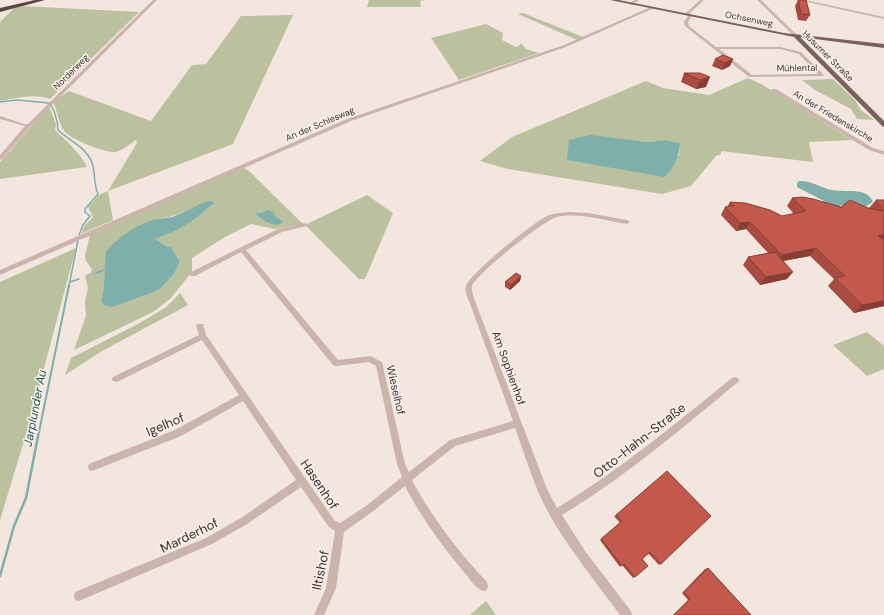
<svg xmlns="http://www.w3.org/2000/svg" width="884" height="615" font-family="'DM Sans',sans-serif">
  <style>
    .green { fill: #bbc19f; fill-rule: evenodd }
    .water { fill: #7eafaa }
    .lines { fill: none; stroke-linecap: round; stroke-linejoin: round }
    .stream-far2 { stroke: #7eafaa; stroke-width: 1.5 }
    .stream-far1 { stroke: #7eafaa; stroke-width: 2 }
    .stream { stroke: #7eafaa; stroke-width: 2.5 }
    .minor { fill: #cab4ab; fill-rule: evenodd }
    .major { fill: #7a615b; fill-rule: evenodd }
    .highway { fill: #594541; fill-rule: evenodd }
    .wall { fill: #a84c41 }
    .shaded-wall { fill: #883e35 }
    .building { fill: #c3584c; stroke: #883e35 }
    .labels { text-anchor: middle; stroke-width: 3; stroke-linejoin: round; paint-order: stroke }
    .far-street-label { font-size: 9px; fill: #382c2a; stroke: #faf1eb }
    .street-label { font-size: 11px; fill: #382c2a; stroke: #faf1eb }
    .water-label { font-size: 12px; font-style: italic; fill: #205954; stroke: #faf1eb }
    .near-street-label { font-size: 13px; fill: #382c2a; stroke: #faf1eb }
  </style>
  <rect width="100%" height="100%" fill="#f2e6df"/>
  <path class="green" d="M369,0h58l-7,1 1,6h-54z
    M23,6l116,6 -89,87c-14,-6 -35,-1 -50,2v-79l14,-14z
    M523,13l60,24 -6,3 -59,-26z
    M293,15l-60,129 -125,47 5,29 -32,14 4,-9 8,-8 -5,-10 11,-12 9,-4 29,-48 -1,-3c-6,4 -14,11 -21,12 -10,1 -45,-13 -51,-21 -4,-5 -7,-21 -11,-29l16,-11 82,30 41,-56 14,-1 35,-48z
    M486,24l17,9 -1,7 14,7 3,-1 2,-3 5,6 13,4 -80,27 -28,-42z
    M748,78l13,6 91,56 -43,2 4,20 -92,-11v3l-5,2 -25,30 -29,8 -154,-25 -28,-8 32,-24 134,-56 17,7 46,7zM590,136l58,6 17,-2 15,3 -1,13z
    M833,79l22,21 6,10 13,10 -17,-1 -6,-10 -36,-19 -13,-10z
    M49,106l7,18 -1,6c12,12 24,21 32,37l-87,12v-17z
    M242,168h2l5,3 54,53 -28,5 -24,-5 -26,13 -33,21v14l-22,27 -17,13 -79,38 12,-34 -1,-15 3,-13 -3,-12 6,-4 1,-3 -6,-8 -1,-5 5,-21zM213,204l-22,17 -16,10 -21,8 12,7 5,1 9,15 -6,12 -13,14 -7,4 -41,15 -12,-5 4,-13 49,-69c20,-3 39,-11 59,-16z
    M367,195l26,18 -28,66h-6l-54,-54z
    M76,248l-46,173 -30,99v-238z
    M180,293l8,12 -86,46 -37,24 6,-17 65,-33 29,-17z
    M867,332l17,14v23l-17,7 -34,-31z
    M486,601l10,14h-26z"/>
  <path class="water" d="M590,135l58,7 17,-2 15,3c-1,14 -5,24 -16,34l-97,-17 2,-20z
    M799,181c12,-1 22,7 33,9 13,3 35,-4 41,12l-8,5 -24,-2 -7,5 -3,-1 -7,-8 -27,-14v-4z
    M209,201l4,1v2l-21,17 -17,10 -20,8 11,7 5,1 9,15 -6,12 -13,14 -7,4 -41,15 -7,-1 -5,-4c5,-17 3,-34 5,-51 12,-13 30,-26 47,-31 7,-2 15,-1 22,-4 12,-4 22,-12 34,-15z
    M267,210l6,2 2,4 8,6c-8,7 -21,-2 -28,-9h7z"/>
  <g class="lines">
    <path class="stream-far2" d="M0,102l17,-2 32,3c5,5 9,19 9,27 10,10 27,17 33,30 5,11 2,23 7,34l-13,15v3l5,4 -7,9 -4,10
      M94,274l10,-4
      M70,282l9,-3
      M69,286l9,-46"/>
    <path class="stream-far1" d="M39,432l30,-147"/>
    <path class="stream" d="M0,576l14,-50 12,-28 13,-67"/>
    <path class="minor" d="M153,0h4l-126,126 -29,33 -2,1v-5l25,-29 -25,-7v-3l24,8h4z
      M635,0h4l-7,5h-2v-2z
      M700,0h4l-15,14 3,1 -4,7 1,4 27,21h64l21,5 23,23 -2,1 -73,1 -64,-51 -1,-4 5,-7 -4,-1zM719,49h61l19,5 19,20 -66,1z
      M757,0h4l35,34v2h-2z
      M798,0h7l79,17v2z
      M651,7l3,1 -88,39 -215,74 -351,154v-5l347,-151 217,-74z
      M772,89h4l97,59 11,3v4l-15,-5 -97,-59z
      M569,212l19,1 39,7 3,2 -3,2c-22,-3 -47,-12 -70,-7 -13,3 -81,57 -85,69 -1,5 2,11 3,15l72,188 10,19c63,-38 119,-85 175,-130l3,-1 3,1 1,2 -1,2c-57,47 -113,95 -176,133l23,36 46,60 1,4h-12c-28,-39 -61,-77 -81,-121 -9,-22 -16,-44 -24,-66l-60,18 -43,34c20,38 46,71 75,102l1,4 -1,4 -4,1c-8,-3 -14,-13 -19,-19 -23,-27 -43,-55 -59,-86l-33,26 -28,20 -8,56 -12,27h-10l12,-27 9,-57 -6,-4 -28,-40 -54,37 -35,20 -133,57 -4,-1 -1,-4 1,-4 131,-54 35,-20 55,-38 -53,-79 -62,35 -89,35 -3,-1 -1,-3 1,-3 86,-34 64,-35 -37,-55 -83,41 -3,1 -3,-1 -1,-2 1,-2 86,-42 -3,-9 1,-2h6l3,11 129,186 5,2 26,-17 36,-29 -5,-13 -21,-98 -7,-4 -33,4 -3,-1 -92,-113 -46,24h-4l-1,-2 1,-2 87,-43 27,-6 2,1 1,1 -1,1 -25,6 -36,18 92,110 32,-4 12,6 23,102 4,8 41,-32 63,-19 -44,-120c-2,-4 -5,-10 -3,-15 4,-13 67,-63 81,-70 7,-3 15,-3 22,-4z"/>
    <path class="major" d="M610,0h9l165,33 100,11v4l-84,-11 84,84v6l-2,-1 -88,-89z"/>
    <path class="highway" d="M35,0h10l-45,12v-4z"/>
  </g>
  <path class="wall" d="M798,0l12,15 -4,6 -8,-1 -3,-14z
    M715,59h18l-3,7 -8,4 -10,-4z
    M684,73h16l6,14 -10,2 -15,-7z
    M792,198l49,9 28,1 7,-8h8v106l-30,7 -26,-27 6,-7 -24,-23 -27,5 4,18 -27,6 -17,-20 5,-8 20,-4 -22,-24 -10,2 -15,-16 4,-8h2l3,-5 52,14 12,-2 -7,-8z
    M521,276l-1,5 -10,9 -5,-3v-5z
    M616,515l45,49 -2,1 -11,-12 -6,6 -7,18 -2,1 -11,-13 -2,2 -20,-27 20,-17 -6,-7z
    M708,568l43,47h-78l15,-15 -6,-7 23,-24z"/>
  <path class="shaded-wall" d="M733,59l-3,7 -8,4 3,-7z
    M710,77l-4,10 -10,2 4,-9z
    M750,222l-4,7 -10,2 4,-8z
    M884,234v7l-6,-5z
    M816,248l-6,8 -33,6 5,-7z
    M793,272l-6,7 -27,6 6,-8z
    M521,276l-1,5 -10,9 1,-5z
    M884,301v5l-30,7 8,-8z"/>
  <path class="building" d="M798,0h8l4,15 -9,-1z
    M723,55l10,4 -8,4 -10,-4z
    M684,73h16l10,4 -10,3z
    M802,197l11,2 28,8 9,-7 18,8 15,3 -7,-11h8v34l-6,2 6,4v61l-22,4 -27,-27 10,-2 -29,-28 -34,7 -32,-33 -10,1 -15,-16 9,-1 -4,-4 15,1 25,7 12,6 24,-5 -14,-13z
    M775,252l18,20 -27,5 -18,-20z
    M516,273l5,3 -10,9 -6,-3z
    M667,471l44,45 -50,48 -11,-12 -8,7 6,7 -13,11 -11,-13 -2,2 -21,-27 21,-18 -6,-6z
    M708,568l43,47h-77l16,-16 -6,-7z"/>
  <g class="labels">
    <g class="far-street-label">
      <text transform="translate(749 19) rotate(11)" y="3">Ochsenweg</text>
      <text transform="translate(828 56) rotate(45)" y="3">Husumer Straße</text>
      <text transform="translate(797 68) rotate(-1)" y="3">Mühlental</text>
      <text transform="translate(71 72) rotate(-45)" y="3">Norderweg</text>
      <text transform="translate(833 116) rotate(31)" y="3">An der Friedenskirche</text>
      <text transform="translate(320 124) rotate(-23)" y="3">An der Schleswag</text>
    </g>
    <g class="street-label">
      <text transform="translate(509 368) rotate(70)" y="4">Am Sophienhof</text>
      <text transform="translate(396 390) rotate(77)" y="4">Wieselhof</text>
    </g>
    <g class="water-label">
      <text transform="translate(35 408) rotate(-79)" y="4">Jarplunder Au</text>
    </g>
    <g class="near-street-label">
      <text transform="translate(165 424) rotate(-23)" y="5">Igelhof</text>
      <text transform="translate(639 440) rotate(-38)" y="5">Otto-Hahn-Straße</text>
      <text transform="translate(320 484) rotate(56)" y="5">Hasenhof</text>
      <text transform="translate(189 535) rotate(-26)" y="5">Marderhof</text>
      <text transform="translate(320 570) rotate(-78)" y="5">Iltishof</text>
    </g>
  </g>
</svg>
